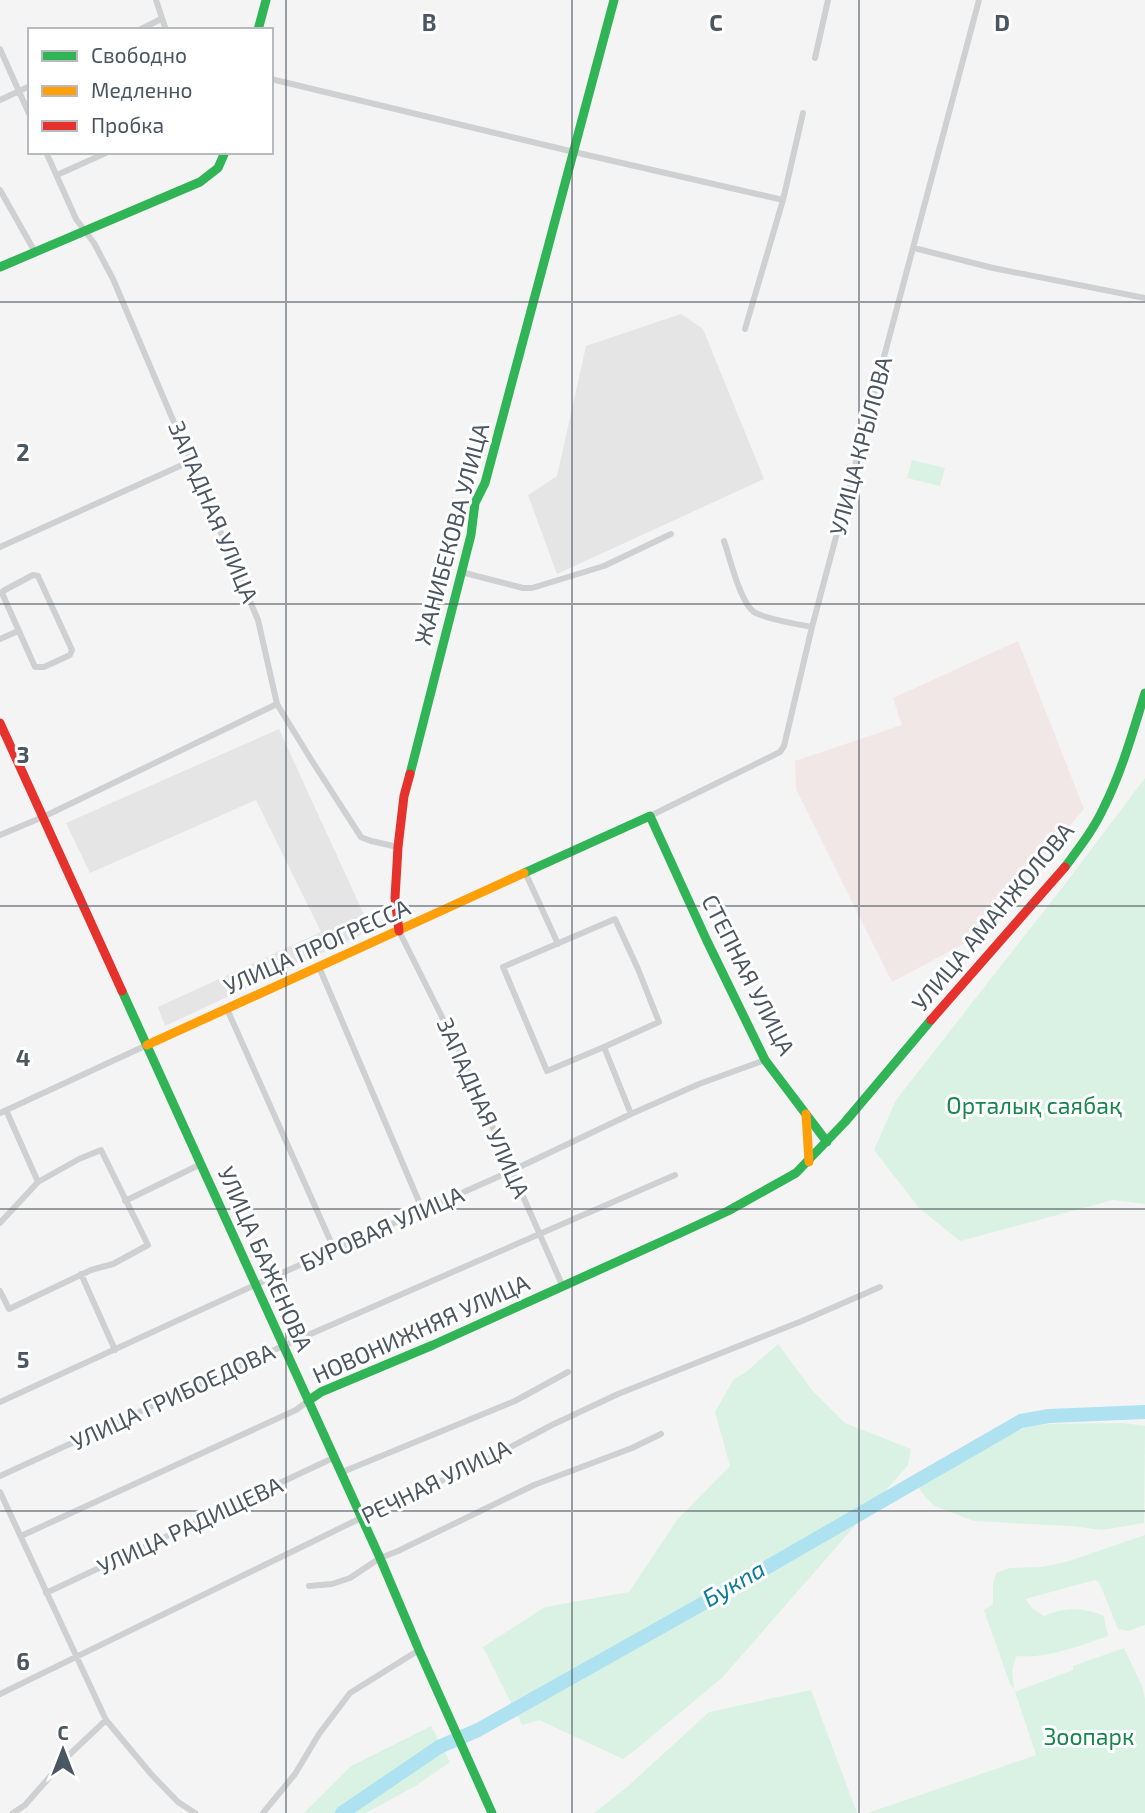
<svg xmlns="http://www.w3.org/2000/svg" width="1145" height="1813" font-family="'Exo 2',sans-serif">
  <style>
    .education { fill: #e6e5e6 }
    .medical { fill: #f1e7e6 }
    .green { fill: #d9f2e3 }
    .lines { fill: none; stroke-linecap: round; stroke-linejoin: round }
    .river { stroke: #aee2f0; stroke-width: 14 }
    .street { stroke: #ced0d2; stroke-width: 6 }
    .fast { stroke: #30b455; stroke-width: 9 }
    .slow { stroke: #ff9f0a; stroke-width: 9 }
    .jam { stroke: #e5322d; stroke-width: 9 }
    .grid { fill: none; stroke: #4a5661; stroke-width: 2; stroke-opacity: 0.55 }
    .labels { text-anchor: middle; stroke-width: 6; stroke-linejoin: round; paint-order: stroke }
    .street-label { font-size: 23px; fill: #4a5661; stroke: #fff }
    .park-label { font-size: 23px; fill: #17864f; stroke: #fff }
    .water-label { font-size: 24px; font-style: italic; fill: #0c7c9b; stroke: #fff }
    .grid-label { font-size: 23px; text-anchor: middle; font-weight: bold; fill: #4a5661; stroke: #fff; stroke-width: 6; stroke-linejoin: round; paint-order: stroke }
  </style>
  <rect width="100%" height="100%" fill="#f4f4f4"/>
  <path class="education" d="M681,314l22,15 61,150 -207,95 -29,-79 29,-19 29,-130z
    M279,729l92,201 -206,96 -7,-19 163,-75 -65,-132 -166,73 -24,-50z"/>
  <path class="medical" d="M1018,641l66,168 -111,130 -81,43 -96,-193 -1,-28 107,-36 -9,-27z"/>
  <path class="green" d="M912,460l33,8 -5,18 -33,-8z
    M1145,778v426l-32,-4 -153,41 -41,-33 -45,-58 22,-50 169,-216z
    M778,1344l34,46 33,33 66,26 -3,16 -186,213 -88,73 -11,8 -84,-39 -17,5 -39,-78 62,-40 84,-15 48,-72 53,-54 -15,-54 19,-33 12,-7z
    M1124,1423l21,3 -1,97 -42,7 -31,-4 -97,-5 -40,-15 -12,-13 -5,-9 77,-42 33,-15 21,-3z
    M1145,1535v90l-17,6 -10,-2 -19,-47 -4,-2 -70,19 8,10 11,7c20,-9 40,-9 60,0 0,7 3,12 4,20 -29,10 -61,23 -92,20l-4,15 2,18 -4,-5 -26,-74 9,-6v-20l3,-11 14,-5 31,-1 25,-5z
    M1124,1648l18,38 3,13v114h-277l168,-58 -21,-63 58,-22v-4z
    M811,1690l46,123h-263l33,-26 82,-75z
    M431,1726l19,36 -33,23 -51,28h-62l47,-47z"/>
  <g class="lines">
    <path class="river" d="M342,1813l97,-66 39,-17 272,-153 271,-156 28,-5 96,-4"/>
    <path class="street" d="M156,0l10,30
      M139,30l22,-11
      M0,49l30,67
      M815,58l13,-58
      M271,79l303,73 209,48
      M0,100l30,-14
      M46,152l30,67 18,24 19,36 145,341 19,84 35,57 49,76 10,4 27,6
      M57,175l51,-23
      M0,190l35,62
      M914,248l79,20 152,30
      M745,329l38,-129 20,-87
      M724,541c6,17 16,61 30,71 11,7 43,12 58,15
      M0,547l191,-86
      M461,572l62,16h9l72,-22 67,-32
      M33,575l5,1 34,74 -2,5 -26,12h-9l-33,-74 1,-2z
      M0,639l18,-8
      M650,816l120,-59 10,-5 4,-6 28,-119 167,-627
      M0,835l43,-18 234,-113
      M525,872l33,72
      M399,931l60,120 104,236
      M319,967l104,244
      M227,1009l108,242
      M604,1047l-57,24 -44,-104 112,-48 23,50 21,53 -55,25 27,67
      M6,1110l32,72
      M0,1113l147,-68
      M125,1201l76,-37
      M0,1223l38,-41 41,-23 22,-9 47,95 -35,19 -22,6 -82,39 -9,-18
      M81,1274l34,76
      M0,1402l255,-117 256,-114 120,-57 68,-30 66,-24
      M340,1473l175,-72 53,-29
      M0,1476l283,-130 392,-171
      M0,1492l106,228 45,54 27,28 17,11
      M21,1536l275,-126 12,-9
      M309,1586l23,-2 18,-6 30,-20 18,-7 136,-66 98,-37 29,-14
      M46,1593l287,-135
      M0,1694l361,-176 125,-58 66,-35 66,-31 184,-73 78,-34
      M13,1813l12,-8 44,-50 37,-35
      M263,1813l32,-39 24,-40 31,-41 69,-43"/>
    <path class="fast" d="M258,30l8,-30
      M0,267l200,-85 18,-14 7,-16
      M410,774l61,-239 4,-32 10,-20 129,-483
      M1065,867c14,-19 29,-38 39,-60 18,-36 29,-76 41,-114
      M524,873l126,-57 57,125 58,119 62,82
      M122,991l258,567 39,92 73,163
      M308,1401l13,-9 112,-47 243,-110 52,-24 68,-38 49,-51 86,-102"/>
    <path class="slow" d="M147,1045l377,-172
      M806,1114l3,48"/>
    <path class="jam" d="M0,723l122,268
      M399,931l-4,-33 3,-51 6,-51 6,-22
      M931,1020l134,-153"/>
  </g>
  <path class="grid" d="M286,0v1813M572,0v1813M859,0v1813M0,302h1145M0,604h1145M0,906h1145M0,1209h1145M0,1511h1145"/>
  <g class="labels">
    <g class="street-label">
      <text transform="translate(861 446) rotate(-75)" y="8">УЛИЦА КРЫЛОВА</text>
      <text transform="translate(213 512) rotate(67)" y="8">ЗАПАДНАЯ УЛИЦА</text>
      <text transform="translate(452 534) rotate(-75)" y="8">ЖАНИБЕКОВА УЛИЦА</text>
      <text transform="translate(993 917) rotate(-50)" y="8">УЛИЦА АМАНЖОЛОВА</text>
      <text transform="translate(317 947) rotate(-24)" y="8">УЛИЦА ПРОГРЕССА</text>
      <text transform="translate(748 975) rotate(63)" y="8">СТЕПНАЯ УЛИЦА</text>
      <text transform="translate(483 1108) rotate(66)" y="8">ЗАПАДНАЯ УЛИЦА</text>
      <text transform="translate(382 1229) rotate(-24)" y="8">БУРОВАЯ УЛИЦА</text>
      <text transform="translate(265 1259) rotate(66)" y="8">УЛИЦА БАЖЕНОВА</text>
      <text transform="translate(421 1329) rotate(-24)" y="8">НОВОНИЖНЯЯ УЛИЦА</text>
      <text transform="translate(173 1397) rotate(-25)" y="8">УЛИЦА ГРИБОЕДОВА</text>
      <text transform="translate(436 1482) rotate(-26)" y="8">РЕЧНАЯ УЛИЦА</text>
      <text transform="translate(190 1526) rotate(-25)" y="8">УЛИЦА РАДИЩЕВА</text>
    </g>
    <g class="park-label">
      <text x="1034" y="1114">Орталық саябақ</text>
      <text x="1089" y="1745">Зоопарк</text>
    </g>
    <g class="water-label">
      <text transform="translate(734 1584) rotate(-30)" y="8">Букпа</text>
    </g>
  </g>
  <g class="grid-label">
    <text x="429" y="31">B</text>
    <text x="716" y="31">C</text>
    <text x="1002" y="31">D</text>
    <text x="23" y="461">2</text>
    <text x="23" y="763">3</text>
    <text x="23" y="1066">4</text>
    <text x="23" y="1368">5</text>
    <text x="23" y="1670">6</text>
  </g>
  <rect x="28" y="28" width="245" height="126" fill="#ffffff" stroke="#b7bbc0" stroke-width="2"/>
  <rect x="42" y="51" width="35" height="10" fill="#30b455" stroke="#b7bbc0" stroke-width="2"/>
  <text x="91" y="63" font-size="21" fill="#4a5661">Свободно</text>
  <rect x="42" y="86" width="35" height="10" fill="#ff9f0a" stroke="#b7bbc0" stroke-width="2"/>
  <text x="91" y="98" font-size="21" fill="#4a5661">Медленно</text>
  <rect x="42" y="121" width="35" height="10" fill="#e5322d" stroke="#b7bbc0" stroke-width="2"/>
  <text x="91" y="133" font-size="21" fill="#4a5661">Пробка</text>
  <g transform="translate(63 1750)" stroke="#ffffff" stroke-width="5" paint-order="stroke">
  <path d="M0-5L12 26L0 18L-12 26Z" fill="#4a5661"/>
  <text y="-10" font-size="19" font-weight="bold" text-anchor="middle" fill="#4a5661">С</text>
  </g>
</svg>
